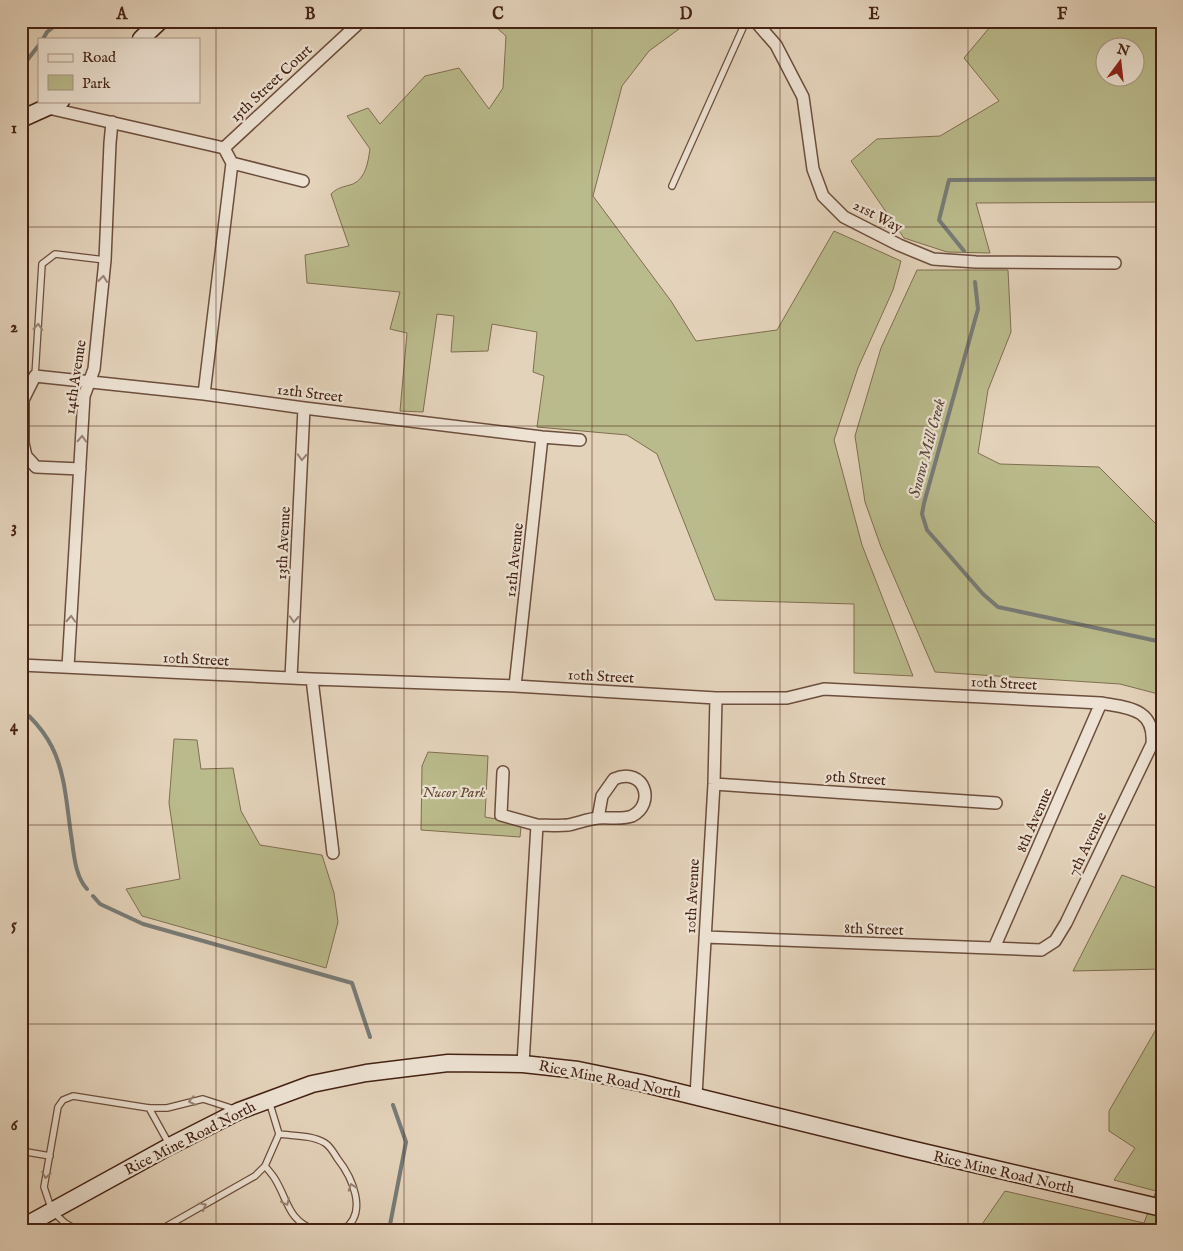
<svg xmlns="http://www.w3.org/2000/svg" width="1183" height="1251" font-family="'IM FELL English',serif">
  <style>
    .green { fill: #babb8c; stroke: #806e50; fill-rule: evenodd }
    .lines { fill: none; stroke-linecap: round; stroke-linejoin: round }
    .stream { stroke: #777b77; stroke-width: 4 }
    .service-casing { stroke: #6d4e3d; stroke-width: 8 }
    .minor-casing { stroke: #6d4e3d; stroke-width: 14 }
    .secondary-casing { stroke: #452213; stroke-width: 19 }
    .service { stroke: #ede2d3; stroke-width: 5.5 }
    .minor { stroke: #ede2d3; stroke-width: 11 }
    .secondary { stroke: #ede2d3; stroke-width: 16 }
    .oneway { stroke: #998273 }
    .grid { fill: none; stroke: #452213; stroke-width: 1; stroke-opacity: 0.55 }
    .labels { text-anchor: middle; stroke-width: 4.5; stroke-linejoin: round; paint-order: stroke }
    .street-label { font-size: 15px; fill: #452213; stroke: #ede2d3 }
    .park-label { font-size: 15px; font-style: italic; fill: #624831; stroke: #ede2d3 }
    .water-label { font-size: 16px; font-style: italic; fill: #5a473c; stroke: #ede2d3 }
    .neatline { fill: none; stroke: #452213; stroke-width: 2 }
    .grid-label { font-size: 16px; text-anchor: middle; font-weight: bold; fill: #452213 }
  </style>
  <rect width="100%" height="100%" fill="#e4d3bb"/>
  <filter id="stains"><feTurbulence type="fractalNoise" baseFrequency=".004" numOctaves="4"/><feColorMatrix values="0 0 0 0 .2 0 0 0 0 .09 0 0 0 0 .02 0 0 0 .5 -.17"/></filter>
  <radialGradient id="worn" r=".72"><stop offset=".6" stop-color="#630" stop-opacity="0"/><stop offset="1" stop-color="#630" stop-opacity=".3"/></radialGradient>
  <path class="green" d="M489,21h201l-41,30 -27,35 -29,110 78,105 25,40 81,-11 57,-99 67,30 -8,29 -35,78 -24,72 28,105 51,131 -59,-3v-69l-139,-4 -58,-146 -30,-19 -90,-8 7,-51 -11,-4 4,-40 -45,-8 -4,27 -37,1 3,-36 -17,-2 -14,98 -23,-1 7,-78 -17,-4 10,-37 -93,-9 -2,-28 44,-9 -18,-52c7,-7 13,-7 22,-10 13,-6 15,-22 17,-35l-23,-33 21,-8 12,16 45,-48 34,-8 30,41 14,-21 3,-52z
    M995,21h167v181l-186,1 14,50 -43,-1 -43,-14 -53,-77 26,-22 63,-3 59,-35 -35,-43zM1106,48h30v30h-30z
    M917,270h91l3,62 -23,58 -10,63 22,11 99,3 63,63v165l-42,-11 -185,-12 -54,-125 -16,-45 -10,-66 26,-88z
    M21,321h6l-6,58z
    M174,739l23,1 4,29 32,-1 8,43 19,34 62,10 12,38 4,29 -12,46 -184,-52 -16,-27 54,-10 -11,-76z
    M428,752l60,4 -3,61 34,6 2,4 -1,10 -99,-7 1,-64z
    M1122,875l40,15v79l-89,2z
    M1162,1019v211h-184l27,-39 139,32 12,-32 -42,-11 21,-32 -26,-17v-20z"/>
  <g class="lines">
    <path class="stream" d="M43,39l4,-7 14,-11
      M21,68l18,-23
      M964,251l-25,-31 10,-40 213,-1
      M975,282l3,27 -54,194 -2,11 5,16 56,64 15,13 164,35
      M29,716c9,9 17,19 23,31 14,27 15,64 20,94 2,16 4,36 15,48
      M93,896l7,8 43,20 209,59 18,54
      M389,1230l17,-88 -13,-37"/>
    <g class="service-casing">
      <path id="service" d="M672,186l74,-165
        M35,376l7,-112 13,-10 50,6
        M149,1108l20,36
        M279,1134c15,2 33,1 46,9 5,3 9,10 12,15 15,19 32,55 6,72
        M21,1151l29,5
        M265,1166c3,4 7,8 10,13 13,21 13,42 40,51
        M77,1230l-12,-7 -13,-12 -8,-24 14,-80 5,-7 10,-4 76,12h18l36,-9 31,10
        M160,1230l95,-54 10,-10 14,-32 -10,-33"/>
    </g>
    <g class="minor-casing">
      <path id="minor" d="M755,21l21,24 27,52 10,72 10,27 21,21 55,28 34,14 43,3 139,1
        M48,108l176,40 8,15 71,18
        M224,148l137,-127
        M204,394l28,-231
        M80,469l-44,-2 -10,-11 -3,-13v-43l12,-24 169,18 100,14 238,29 38,3
        M21,665l291,14 203,7 201,12h71l37,-9 277,14c27,5 54,5 51,41l-86,179 -11,18 -14,9 -336,-13
        M68,667l16,-271 10,-27 11,-109 5,-117 2,-21
        M291,678l13,-270
        M312,679l21,174
        M515,686l27,-249
        M503,772l-2,43 36,10
        M714,784l282,19
        M994,948l107,-245
        M523,1064l14,-239c10,0 21,1 31,0 10,-2 20,-6 30,-7 11,-1 24,2 34,-2 24,-12 13,-50 -18,-37l-12,17 -4,22
        M696,1096l18,-312 2,-86"/>
    </g>
    <g class="secondary-casing">
      <path id="secondary" d="M141,39l19,-18
        M21,119l40,-18
        M21,1228l149,-82 69,-35 73,-27 54,-11 82,-10 75,1 55,6 63,13 265,65 256,60"/>
    </g>
    <use href="#service" class="service"/>
    <use href="#minor" class="minor"/>
    <use href="#secondary" class="secondary"/>
  </g>
  <defs><path id="oneway-chevron" d="M-2-3.5L2.5 0L-2 3.5" fill="none" stroke-width="1.6" stroke-linecap="round" stroke-linejoin="round" transform="scale(1.25)"/></defs>
  <g class="oneway">
    <use href="#oneway-chevron" transform="translate(103 279) rotate(-84)"/>
    <use href="#oneway-chevron" transform="translate(38 327) rotate(-87)"/>
    <use href="#oneway-chevron" transform="translate(82 439) rotate(-87)"/>
    <use href="#oneway-chevron" transform="translate(302 457) rotate(93)"/>
    <use href="#oneway-chevron" transform="translate(71 619) rotate(-87)"/>
    <use href="#oneway-chevron" transform="translate(294 619) rotate(93)"/>
    <use href="#oneway-chevron" transform="translate(192 1101) rotate(168)"/>
    <use href="#oneway-chevron" transform="translate(46 1175) rotate(100)"/>
    <use href="#oneway-chevron" transform="translate(352 1187) rotate(-109)"/>
    <use href="#oneway-chevron" transform="translate(286 1202) rotate(65)"/>
    <use href="#oneway-chevron" transform="translate(203 1206) rotate(-29)"/>
  </g>
  <path class="grid" d="M216,21v1209M404,21v1209M592,21v1209M780,21v1209M968,21v1209M21,227h1141M21,426h1141M21,625h1141M21,825h1141M21,1024h1141"/>
  <g class="labels">
    <g class="street-label">
      <text transform="translate(271 83) rotate(-43)" y="5">15th Street Court</text>
      <text transform="translate(878 216) rotate(28)" y="5">21st Way</text>
      <text transform="translate(75 377) rotate(-81)" y="5">14th Avenue</text>
      <text transform="translate(310 393) rotate(7)" y="5">12th Street</text>
      <text transform="translate(283 543) rotate(-87)" y="5">13th Avenue</text>
      <text transform="translate(514 560) rotate(-84)" y="5">12th Avenue</text>
      <text transform="translate(196 659) rotate(3)" y="5">10th Street</text>
      <text transform="translate(601 676) rotate(3)" y="5">10th Street</text>
      <text transform="translate(1004 683) rotate(3)" y="5">10th Street</text>
      <text transform="translate(856 778) rotate(4)" y="5">9th Street</text>
      <text transform="translate(1034 820) rotate(-66)" y="5">8th Avenue</text>
      <text transform="translate(1087 844) rotate(-64)" y="5">7th Avenue</text>
      <text transform="translate(692 896) rotate(-87)" y="5">10th Avenue</text>
      <text transform="translate(874 929) rotate(2)" y="5">8th Street</text>
      <text transform="translate(610 1079) rotate(11)" y="5">Rice Mine Road North</text>
      <text transform="translate(190 1138) rotate(-27)" y="5">Rice Mine Road North</text>
      <text transform="translate(1004 1172) rotate(13)" y="5">Rice Mine Road North</text>
    </g>
    <g class="park-label">
      <text x="454" y="797">Nucor Park</text>
    </g>
    <g class="water-label">
      <text transform="translate(926 448) rotate(-75)" y="6">Snows Mill Creek</text>
    </g>
  </g>
  <rect width="1183" height="1251" fill="none" stroke="#e4d3bb" stroke-width="55"/>
  <rect x="38" y="38" width="162" height="65" fill="#ede2d3" stroke="#aa9586"/>
  <rect x="48" y="54" width="25" height="8" fill="#ede2d3" stroke="#aa9586"/>
  <text x="82" y="62" font-size="15" fill="#452213">Road</text>
  <rect x="48" y="75" width="25" height="15" fill="#babb8c" stroke="#aa9586"/>
  <text x="82" y="88" font-size="15" fill="#452213">Park</text>
  <g transform="translate(1120 62) rotate(15)"><circle r="24" fill="#ede2d3" stroke="#aa9586"/>
  <path d="M0-4L9 19L0 12L-9 19Z" fill="#8f2418"/>
  <text y="-8" font-size="14" font-weight="bold" text-anchor="middle" fill="#452213">N</text>
  </g>
  <rect x="28" y="28" width="1128" height="1196" class="neatline"/>
  <g class="grid-label">
    <text x="122" y="19">A</text>
    <text x="310" y="19">B</text>
    <text x="498" y="19">C</text>
    <text x="686" y="19">D</text>
    <text x="874" y="19">E</text>
    <text x="1062" y="19">F</text>
    <text x="14" y="133">1</text>
    <text x="14" y="332">2</text>
    <text x="14" y="532">3</text>
    <text x="14" y="731">4</text>
    <text x="14" y="930">5</text>
    <text x="14" y="1130">6</text>
  </g>
  <rect width="100%" height="100%" filter="url(#stains)"/>
  <rect width="100%" height="100%" fill="url(#worn)"/>
</svg>
